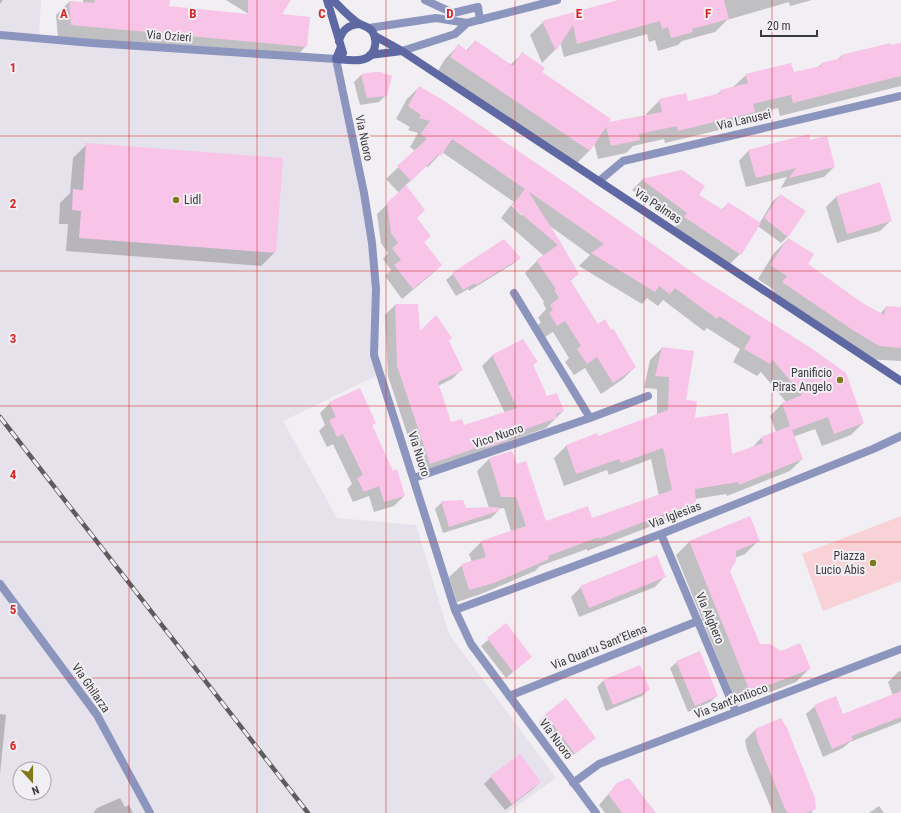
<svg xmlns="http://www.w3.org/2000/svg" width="901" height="813" font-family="'Roboto Condensed',sans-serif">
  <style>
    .built { fill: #e6e2ec; fill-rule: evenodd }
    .green { fill: #f8d2d7 }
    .shadow { fill: #0003 }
    .building { fill: #f8c4e8 }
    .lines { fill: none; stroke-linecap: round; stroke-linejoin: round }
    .street { stroke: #8c95bd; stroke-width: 8 }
    .secondary { stroke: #5e68a2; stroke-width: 8 }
    .rail-casing { stroke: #5e5c5f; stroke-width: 4.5 }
    .rail { stroke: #f1eff3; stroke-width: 3; stroke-dasharray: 9; stroke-linecap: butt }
    .grid { fill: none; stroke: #d62828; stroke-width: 1; stroke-opacity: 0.55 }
    .poi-dot { fill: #81771c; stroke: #f1eff3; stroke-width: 1.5 }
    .labels { text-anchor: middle; stroke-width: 4; stroke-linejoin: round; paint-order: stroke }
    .street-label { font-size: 12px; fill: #3b3a3c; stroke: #f1eff3 }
    .poi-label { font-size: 12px; fill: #3b3a3c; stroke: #f1eff3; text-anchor: end }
    .grid-label { font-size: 13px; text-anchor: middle; font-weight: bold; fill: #d62828; stroke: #f1eff3; stroke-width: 4; stroke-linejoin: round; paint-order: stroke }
  </style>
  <rect width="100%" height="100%" fill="#f1eff3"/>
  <path class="built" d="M0,0h41l-2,38 297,21 36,184 2,112 6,19 -97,47 54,97 79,7 33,109 107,144 -49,35h-507zM20,769h24v24h-24z"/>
  <path class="green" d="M901,516v65l-78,30 -21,-57z"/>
  <path class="shadow" d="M0,0h3l-3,4z
    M83,0h86l-1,7 82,8 -24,-15h64l-9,14 25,32 -13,14 -235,-21 -2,-24 13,-13 14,1z
    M622,0h190l-22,6 -1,-4 -62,18 -12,12 -33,9 -4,4 -20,6 -3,-11 -6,2 -2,-8 -83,23 -4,-15 -5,8 -13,13 -12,-28 13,-13z
    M475,41l35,24 12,-11 18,18 67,52 40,-8 -1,-2 14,-14 28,2 28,-7 5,-4 11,-3 14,-13 47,-1 24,-6 4,-4 16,-4 4,-4 60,-12v42l-121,30 -2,-8 -26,6 -12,11 -75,18 -1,-4 -31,7 -7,7 -28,6 -4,-16 -5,8 -13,13 -138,-93 7,-12 14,-14 7,6z
    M380,73l6,22 -7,7 -19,3 -6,-23 7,-7z
    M419,87l145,96 299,240 -12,12 -29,11 -7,-17 -22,8 9,22 -12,12 -63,25 -1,-2 -31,5v2l-12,13 -96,37v-2l-47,17 -5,5 -54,23 -24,8 -8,-25 13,-12 10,-3 -3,-8 12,-12 30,-11 -7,-23 -7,1 1,2 -7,7 -48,15 -8,-24 7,-7 23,7 24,-1 -12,-37 12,-12 56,63 46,-2 68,-24 -8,-37 -42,16 -2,-5 -43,16 -10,-28 12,-12 31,-8 60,-23v-26l-13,-1 6,-28 12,-12 32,72 38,35 20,-7 9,-10 15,-6 -6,-16 12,-12 5,-1 -26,-31 -4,4 -24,-14 7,-13 -33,-21 -3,3 -41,-31 -5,6 -11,-8 -5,6 -63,-38 11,-11 -40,-29 28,48 -8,7 28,45 37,41 -12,12 -22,15 -16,-26 -11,7 -9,-13 4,-4 -16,-26 -8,5 -8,-11 4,-4 -3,-4 8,-9 -3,-6 1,-1 -19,-29 12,-12 7,-5 -43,-38 10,-13 11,11v-3l-10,-9 2,-2 -72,-50 -14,15 -2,-1 -21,20 19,24 -8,8 7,24 18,23 -10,10 -29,24 -17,-23 6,-6 -8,-11 5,-6 -7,-10 -4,-29 22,-21 -13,-14 29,-28 -5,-4 8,-14 -10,-3 2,-3 -14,-8 11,-20z
    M810,141l24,26 -10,10 -43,11 6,-11 -41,10 -7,-26 10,-11z
    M87,144l188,108 -14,14 -195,-15 2,-27h-9l1,-21 10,-10 3,-35z
    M681,171l17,24 23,15 8,-7 30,21 14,-23 7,-6 8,41 -7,7 -23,-17 -18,28 -10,10 -55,-36 3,-5 -46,-33 10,-10z
    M837,196l54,24 -11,11 -43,12 -11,-36z
    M788,239l19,25 54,39 19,11 6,-7 15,1v53l-36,-2 -95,-63 4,-6 -16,-11 16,-26z
    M520,258l-7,6 -44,27 -1,-2 -12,7 -10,-16 7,-6z
    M395,305h22l2,28 29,8 14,28 -10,10 -14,7 12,38 13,2 42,-13 -23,-47 10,-10 31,-16 13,22 -4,4 15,32 16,13 -17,17 -42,15 -7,7 -77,23 -32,-97 -3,-61z
    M330,403l45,20 -4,3 33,70 -10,10 -20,6 -5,-16 -16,6 -6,-13 5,-5 -19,-40 -6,3 -8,-16 6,-6 -5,-12z
    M749,517l9,24 -13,13 -10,4 -6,13 30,74 50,24 -13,13 -59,23 -61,-150 13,-13z
    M665,576l-10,11 -76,30 -8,-20 10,-10z
    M506,625l25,32 -25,21 -25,-32z
    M677,662l40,34 -7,6 -22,10 -18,-44z
    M901,671v51l-51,20 -7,6 -20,9 -17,-43 9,-8 27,9 51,-19 -5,-14 10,-10z
    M603,681l46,8 -7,7 -36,15 -9,-24z
    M0,714l6,1 -6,59z
    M546,715l49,22 -27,22 -29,-37z
    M780,719l35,89 -4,5h-38l-26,-63 -2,-10 10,-10z
    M491,777l49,5 -7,7 -28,21 -21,-26z
    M618,783l37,30h-50l-6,-8z
    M120,798l5,9 4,-2 4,8h-40l4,-5z
    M879,806l5,7h-15z"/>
  <path class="building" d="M95,0h75l-1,6 79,8v-14h43l-9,14 28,3 -3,30 -236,-22 -2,-24 25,2z
    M618,0h106l5,19 -37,10 1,3 -22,6 -3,-11 -6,2 -2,-8 -83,23 -4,-19 -17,26 -14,-30z
    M475,40l38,26 9,-14 23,16 -3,4 69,47 -2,3 53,-10 -3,-13 27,-6 2,8 33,-8 -1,-3 28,-7 -3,-9 46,-11 3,9 27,-6v-3l20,-5v-3l49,-12v2l11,-2v33l-108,27 -2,-8 -38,9 2,8 -77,19 -1,-5 -38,8 1,6 -29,6 -5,-19 -16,24 -140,-94 8,-13 10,7z
    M375,72h5l12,4 -5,20 -20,2 -6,-24z
    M419,86l24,14 121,82 138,97 109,69 35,25 18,50 -30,11 -6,-17 -36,13 11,29 -64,26 -1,-3 -43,7 1,13 -97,37v-2l-51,19 1,3 -55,24 -25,7 -8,-26 25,-7 -5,-16 45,-15 -10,-29h-15l-12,-39 23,-7 5,13 9,-3 20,60 42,-15 4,12 80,-28 -9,-42 -42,15 -2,-4 -43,15 -10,-29 31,-12 1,3 70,-26 1,-33 -14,-1 7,-29 32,4 -8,49 11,1 -2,17 33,-5 4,41 31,-11 -2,-6 29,-11 -8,-23 20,-8 -29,-35 -3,4 -26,-15 7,-12 -32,-21 -2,3 -42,-31 -5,6 -11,-8 -4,6 -64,-39 13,-9 -76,-53 33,52 18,31 -9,6 28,44 7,-5 6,11 2,-2 23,39 -23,16 -16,-26 -10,7 -10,-15 4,-3 -16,-25 -8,5 -8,-13 4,-3 -3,-5 9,-7 -5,-8 2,-1 -20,-29 22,-15 -46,-39 13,-17 -73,-50 -11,17 -2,-2 -28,27 -14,-15 30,-27 -6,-5 9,-13 -11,-3 2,-3 -13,-9z
    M809,134l1,6 17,-4 8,31 -46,11 7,-10 -40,10 -8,-28z
    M86,143l197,15 -7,95 -197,-15 2,-27 -9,-1 1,-21 10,1z
    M682,170l23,16 -6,9 24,15 5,-8 33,21 -20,32 -57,-38 3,-4 -46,-34z
    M880,182l12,39 -45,13 -11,-38z
    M406,185l19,25 -8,8 14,18 -7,6 18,23 -29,24 -19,-24 7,-5 -9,-12 6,-5 -7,-10 -4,-30z
    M780,194l26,17 -18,26 -24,-19z
    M788,238l26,16 -6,10 53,38 23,13 2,-9 15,1v41l-22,-2 -28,-17 -69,-47 5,-6 -17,-11z
    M504,239l17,19 -45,27 -1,-2 -12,7 -11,-17z
    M395,304h23l2,27 16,-16 16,23 -3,3 14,29 -25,12 13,40 11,-3 2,6 53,-17 -25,-53 31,-16 15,23 -5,2 14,32 10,-3 7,18 -8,3 1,4 -51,18 2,4 -23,8v-3l-55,19 -33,-98z
    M360,388l16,35 -4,2 21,46 4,-2 8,27 -21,6 -5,-16 -15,6 -7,-14 6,-3 -20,-41 -6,3 -8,-17 7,-3 -7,-15z
    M463,500l3,8 32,-1 1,4 -50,16 -8,-26z
    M750,516l10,25 -24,10v10l-6,10 30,73h10l11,7 19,-8 11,26 -61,23 -61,-151z
    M657,555l9,22 -77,31 -9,-22z
    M506,623l26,34 -19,15 -26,-34z
    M700,651l18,45 -23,10 -19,-45z
    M640,665l10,25 -37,15 -10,-25z
    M901,691v26l-49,19 1,4 -21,9 -18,-44 22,-9 7,18z
    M566,698l30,40 -21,16 -30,-40z
    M781,718l6,10 28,70 1,11 -10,4h-18l-3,-4 -28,-69 -2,-11z
    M520,754l21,28 -29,22 -22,-28z
    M629,778l27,35h-34l-14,-19 9,-11z"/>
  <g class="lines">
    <path class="street" d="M425,0l28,13 25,-6 2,13
      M369,28l67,-10 31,5 90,-23
      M0,35l92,8 244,16 28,134 8,50 4,46 -2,66 81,255 16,34 125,169
      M402,51l53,-17 12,-11
      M599,181l24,-20 278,-65
      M514,293l76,125
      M414,478l176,-60 58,-22
      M661,534l75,178
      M0,584l97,131 53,98
      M455,610l206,-76 212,-85 28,-13
      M509,696l189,-75
      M573,783l26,-19 302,-115"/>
    <path class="secondary" d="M327,0l16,53
      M333,0c8,8 16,17 25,23 5,3 10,3 14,8 3,4 4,9 3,15 -3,19 -25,14 -39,13l4,-10
      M375,36l27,15 499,330
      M339,41c3,-11 9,-16 20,-17
      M370,55l32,-4"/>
    <g class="rail-casing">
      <path id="rail" d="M0,417l308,396"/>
    </g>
    <use href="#rail" class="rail"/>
  </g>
  <path class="grid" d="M129,0v813M257,0v813M386,0v813M515,0v813M644,0v813M772,0v813M0,136h901M0,271h901M0,406h901M0,542h901M0,678h901"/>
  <g class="poi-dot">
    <circle cx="176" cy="200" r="4"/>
    <circle cx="840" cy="380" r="4"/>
    <circle cx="873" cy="563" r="4"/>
  </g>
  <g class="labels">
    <g class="street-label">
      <text transform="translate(169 36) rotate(4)" y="4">Via Ozieri</text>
      <text transform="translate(744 120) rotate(-13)" y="4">Via Lanusei</text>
      <text transform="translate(364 138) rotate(78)" y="4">Via Nuoro</text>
      <text transform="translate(658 206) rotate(33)" y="4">Via Palmas</text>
      <text transform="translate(498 436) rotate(-19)" y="4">Vico Nuoro</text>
      <text transform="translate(419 454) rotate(72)" y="4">Via Nuoro</text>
      <text transform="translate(675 515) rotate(-21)" y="4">Via Iglesias</text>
      <text transform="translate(710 618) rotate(67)" y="4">Via Alghero</text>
      <text transform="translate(599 647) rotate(-22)" y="4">Via Quartu Sant'Elena</text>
      <text transform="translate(91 688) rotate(55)" y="4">Via Ghilarza</text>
      <text transform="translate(731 701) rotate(-21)" y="4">Via Sant'Antioco</text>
      <text transform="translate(556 739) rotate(53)" y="4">Via Nuoro</text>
    </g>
    <g class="poi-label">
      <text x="184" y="204" text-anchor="start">Lidl</text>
      <text x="832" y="377">Panificio<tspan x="832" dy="14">Piras Angelo</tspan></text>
      <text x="865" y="560">Piazza<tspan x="865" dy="14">Lucio Abis</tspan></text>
    </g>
  </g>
  <g class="grid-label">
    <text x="64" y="18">A</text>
    <text x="193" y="18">B</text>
    <text x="322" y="18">C</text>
    <text x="450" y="18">D</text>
    <text x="579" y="18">E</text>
    <text x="708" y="18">F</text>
    <text x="13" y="72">1</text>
    <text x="13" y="208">2</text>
    <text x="13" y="343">3</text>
    <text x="13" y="479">4</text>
    <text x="13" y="614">5</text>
    <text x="13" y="750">6</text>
  </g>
  <g transform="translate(32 781) rotate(159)"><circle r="19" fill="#f1eff3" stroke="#a8a7aa"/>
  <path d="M0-3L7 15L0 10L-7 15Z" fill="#81771c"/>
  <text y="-6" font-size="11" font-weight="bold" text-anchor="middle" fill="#3b3a3c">N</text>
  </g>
  <path d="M761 30v6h56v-6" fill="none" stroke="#3b3a3c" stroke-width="2"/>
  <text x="767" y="30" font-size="12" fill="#3b3a3c" stroke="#f1eff3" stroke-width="3" paint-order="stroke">20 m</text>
</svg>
